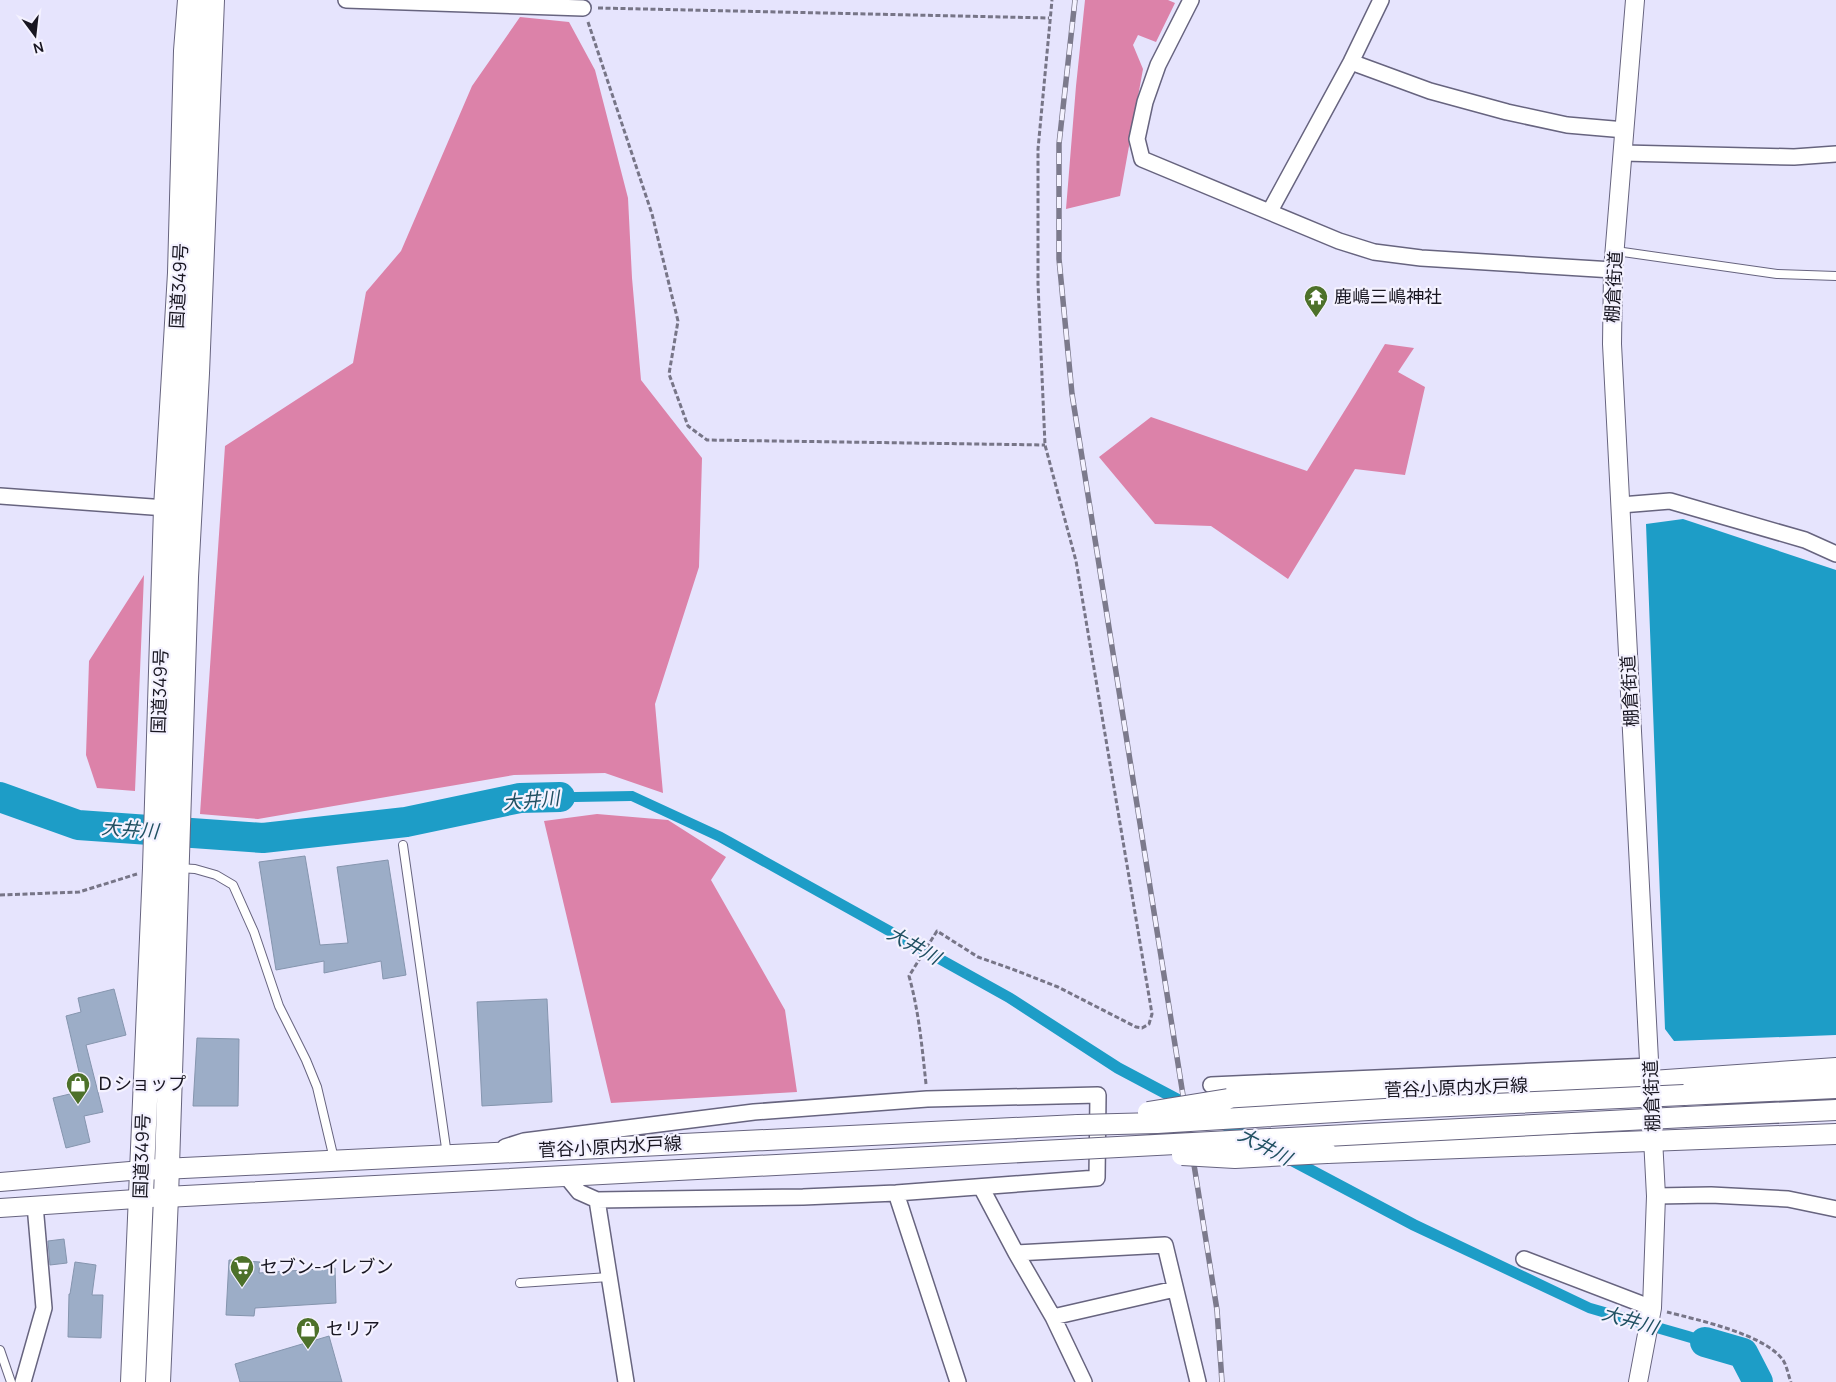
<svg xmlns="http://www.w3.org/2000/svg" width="1836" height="1382" font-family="Manrope,'Noto Sans JP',sans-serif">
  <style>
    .forest { fill: #dc82a9 }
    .water { fill: #1d9dc7 }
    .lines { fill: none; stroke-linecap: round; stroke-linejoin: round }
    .river { stroke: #1d9dc7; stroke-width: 30 }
    .building { fill: #9cadc7; stroke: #8595ae }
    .service-casing { stroke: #67647f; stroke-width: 10 }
    .minor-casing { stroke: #67647f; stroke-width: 18 }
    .tertiary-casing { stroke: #67647f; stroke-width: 20 }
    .secondary-casing { stroke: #67647f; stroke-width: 22 }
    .trunk-casing { stroke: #67647f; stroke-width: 26 }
    .path { stroke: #777587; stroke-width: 3; stroke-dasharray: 5 2.5; stroke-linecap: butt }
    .service { stroke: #fff; stroke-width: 8 }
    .minor { stroke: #fff; stroke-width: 15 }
    .tertiary { stroke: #fff; stroke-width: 18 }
    .secondary { stroke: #fff; stroke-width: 20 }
    .trunk { stroke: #fff; stroke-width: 24 }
    .rail-casing { stroke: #7c7a8c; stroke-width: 5.5 }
    .rail { stroke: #f4f2ff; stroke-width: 4; stroke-dasharray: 11; stroke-linecap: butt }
    .secondary-bridge-casing { stroke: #67647f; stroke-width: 22; stroke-linecap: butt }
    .secondary-bridge { stroke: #fff; stroke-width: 20 }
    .labels { text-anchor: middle; stroke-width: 4.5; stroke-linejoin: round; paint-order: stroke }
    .street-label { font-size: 18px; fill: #181621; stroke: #f4f2ff }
    .poi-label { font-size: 18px; fill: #181621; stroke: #f4f2ff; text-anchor: start }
    .water-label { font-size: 19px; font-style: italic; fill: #205062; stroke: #f4f2ff }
  </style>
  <rect width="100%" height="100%" fill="#e6e4fd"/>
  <path class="forest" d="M1085,0h83l7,3 -19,39 -18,-7 -5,10 10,24 -23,127 -54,13 10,-123z
    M520,17l49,5 26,48 33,128 4,80 9,102 61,78 -3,109 -44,137 8,89 -58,-20 -91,2 -256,44 -58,-5 25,-368 128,-83 13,-71 35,-41 71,-165z
    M1385,344l29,4 -16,24 27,15 -20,88 -50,-6 -67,110 -77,-53 -56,-2 -56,-67 52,-40 156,54 48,-77z
    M144,575l-9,216 -38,-3 -11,-33 3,-94z
    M597,814l71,6 58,37 -15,23 74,130 12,82 -186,11 -67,-282z"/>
  <path class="water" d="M1683,519l153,51v465l-162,6 -9,-12 -19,-505z
    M633,791l89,41 290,161 109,70 296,157 174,83 98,28 59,19 -10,7 -150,-44 -177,-83 -296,-157 -109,-71 -289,-161 -86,-40 -111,2 -1,-10z"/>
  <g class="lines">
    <path class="river" d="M0,797l78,28 185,13 143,-16 114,-24 40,-1
      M1705,1342l38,11 15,29"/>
  </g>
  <path class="building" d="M305,856l15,89 28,-2 -11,-76 51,-7 18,115 -23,4 -2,-18 -57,12v-12l-48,9 -17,-108z
    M114,989l12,46 -40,10 17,67 -19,4 6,26 -24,6 -13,-50 21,-5 -4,-18 9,-3 -13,-56 15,-4 -3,-14z
    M547,999l5,103 -70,4 -5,-104z
    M197,1038l42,1 -1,67h-45z
    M64,1239l3,24 -17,2 -2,-24z
    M229,1260l31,2 -1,11 76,-5 1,35 -81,5 -1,8 -28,-1z
    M75,1262l21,3 -4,30h11l-2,43 -33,-1 1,-43h1z
    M329,1336l13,46h-102l-5,-18z"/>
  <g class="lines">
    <g class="service-casing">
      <path id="service" d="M1616,251l161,23 59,2
        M403,845l44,310
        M178,868l17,1 21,6 17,10 21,47 25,74 27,54 11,27 17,72
        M520,1283l89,-6
        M0,1350l11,32"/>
    </g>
    <g class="minor-casing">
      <path id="minor" d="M346,0l237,8
        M1191,0l-33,65 -13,37 -8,37 5,20 197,82 35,11 47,6 192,12
        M1351,62l79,29 77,21 60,13 58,5
        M1623,153l171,4 42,-3
        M1270,211l81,-149 30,-62
        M0,496l166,12
        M1621,505l49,-4 135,39 31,14
        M1211,1085l440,-19
        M505,1147l19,-6 230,-29 173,-13 171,-4 -1,83 -201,15 -93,4 -206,3 29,182
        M566,1176l13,16 18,8
        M981,1187l35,66 37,64 31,65
        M896,1193l62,189
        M1656,1196l55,-1 77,4 48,10
        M1016,1253l149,-8 33,137
        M1524,1259l128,49
        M1053,1317l122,-28
        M23,1382l21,-74 -9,-103"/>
    </g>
    <g class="tertiary-casing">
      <path id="tertiary" d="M1635,0l-22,270 -1,74 44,852 -4,112 -14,74
        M0,1182l142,-12
        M0,1208l166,-11"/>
    </g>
    <g class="secondary-casing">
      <path id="secondary" d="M1684,1095l152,-7
        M1228,1099l99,-7 325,-11 184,-13
        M1686,1117l150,-7
        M1327,1153l509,-19
        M142,1170l936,-45
        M166,1197l914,-48"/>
    </g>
    <g class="trunk-casing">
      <path id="trunk" d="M133,1382l22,-514 11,-360 14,-235 6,-222 4,-51
        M158,1382l8,-185 20,-620 11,-204 15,-373"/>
    </g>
    <path class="path" d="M598,8l451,10
      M588,22l64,192 26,107 -9,53 19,52 19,14 338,5
      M0,895l79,-3 58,-18
      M926,1084c-4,-37 -7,-72 -17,-108l28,-45 41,26 34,12 46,18 78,40 6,1 7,-4 3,-10 -76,-453 -31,-116 -7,-161v-135l14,-149
      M1667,1312c31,8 97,22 116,48 4,6 5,15 8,22"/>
    <use href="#service" class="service"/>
    <use href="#minor" class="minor"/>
    <use href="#tertiary" class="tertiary"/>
    <use href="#secondary" class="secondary"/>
    <use href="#trunk" class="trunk"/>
    <g class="rail-casing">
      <path id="rail" d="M1075,0l-16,144v115l13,135 145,916 5,72"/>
    </g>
    <use href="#rail" class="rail"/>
    <g class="secondary-bridge-casing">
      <path id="secondary-bridge" d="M1148,1112l80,-13
        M1078,1125l79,-2 228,-14 299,-14
        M1080,1149l606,-32
        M1182,1155l53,3 92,-5"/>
    </g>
    <use href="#secondary-bridge" class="secondary-bridge"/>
  </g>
  <defs>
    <g id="temple-pin" transform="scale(1.25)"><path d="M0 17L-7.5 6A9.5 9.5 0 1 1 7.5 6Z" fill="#4d712a" stroke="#f4f2ff"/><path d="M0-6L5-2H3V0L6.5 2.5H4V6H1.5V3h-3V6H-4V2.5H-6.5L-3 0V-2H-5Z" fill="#fff"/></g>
    <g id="shop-pin" transform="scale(1.25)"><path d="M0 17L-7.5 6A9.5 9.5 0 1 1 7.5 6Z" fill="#4d712a" stroke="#f4f2ff"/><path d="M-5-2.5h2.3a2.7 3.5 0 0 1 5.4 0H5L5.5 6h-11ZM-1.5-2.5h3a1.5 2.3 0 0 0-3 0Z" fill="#fff"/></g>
    <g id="supermarket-pin" transform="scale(1.25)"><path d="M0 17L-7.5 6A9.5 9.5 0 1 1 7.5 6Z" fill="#4d712a" stroke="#f4f2ff"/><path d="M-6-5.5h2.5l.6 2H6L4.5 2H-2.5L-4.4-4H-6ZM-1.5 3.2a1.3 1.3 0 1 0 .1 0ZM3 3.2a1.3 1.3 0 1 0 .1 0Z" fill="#fff"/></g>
  </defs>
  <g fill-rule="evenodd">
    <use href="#temple-pin" x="1316" y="297"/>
    <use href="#shop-pin" x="78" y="1084"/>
    <use href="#supermarket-pin" x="242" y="1267"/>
    <use href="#shop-pin" x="308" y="1329"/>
  </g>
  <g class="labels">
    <g class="street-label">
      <text transform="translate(179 286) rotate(-87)" y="6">国道349号</text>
      <text transform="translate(1614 287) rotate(-87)" y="6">棚倉街道</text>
      <text transform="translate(160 691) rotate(-88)" y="6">国道349号</text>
      <text transform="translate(1630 691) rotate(-93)" y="6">棚倉街道</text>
      <text transform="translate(1456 1088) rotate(-2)" y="6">菅谷小原内水戸線</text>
      <text transform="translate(1652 1096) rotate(-92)" y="6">棚倉街道</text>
      <text transform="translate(610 1147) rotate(-3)" y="6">菅谷小原内水戸線</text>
      <text transform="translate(142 1156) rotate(-88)" y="6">国道349号</text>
    </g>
    <g class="poi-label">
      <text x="1334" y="303">鹿嶋三嶋神社</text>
      <text x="96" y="1090">Ｄショップ</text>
      <text x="260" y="1273">セブン-イレブン</text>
      <text x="326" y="1335">セリア</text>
    </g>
    <g class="water-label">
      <text transform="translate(531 800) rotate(-5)" y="7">大井川</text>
      <text transform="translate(130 829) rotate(4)" y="7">大井川</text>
      <text transform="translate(914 945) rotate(29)" y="7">大井川</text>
      <text transform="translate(1265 1146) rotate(28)" y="7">大井川</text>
      <text transform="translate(1630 1320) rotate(16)" y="7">大井川</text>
    </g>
  </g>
  <g transform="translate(35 35) rotate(165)" stroke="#f4f2ff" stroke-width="4" paint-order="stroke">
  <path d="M0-4L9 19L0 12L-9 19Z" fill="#181621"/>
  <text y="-8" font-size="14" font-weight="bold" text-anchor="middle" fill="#181621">N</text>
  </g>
</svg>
